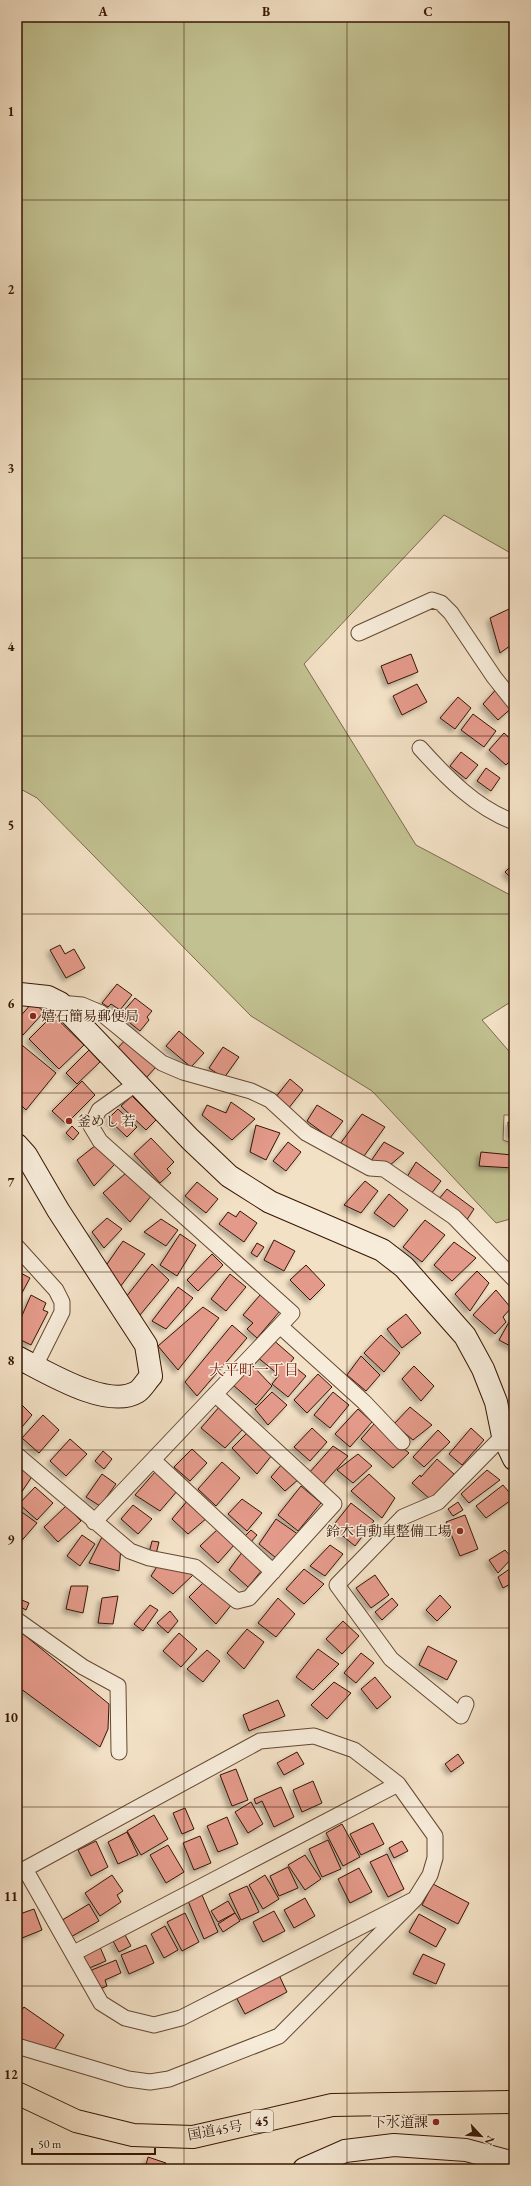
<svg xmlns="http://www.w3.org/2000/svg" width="531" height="2186" font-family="'EB Garamond','Noto Serif JP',serif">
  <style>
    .green { fill: #c2c191; stroke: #7c6b4a }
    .building { fill: #e49a8a; stroke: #361503; filter: url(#shadow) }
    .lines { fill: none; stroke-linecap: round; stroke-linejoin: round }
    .street-casing { stroke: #654834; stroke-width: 17 }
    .secondary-casing { stroke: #361503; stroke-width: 24 }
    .highway-casing { stroke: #361503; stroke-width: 24 }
    .street { stroke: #f7ecda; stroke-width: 15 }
    .secondary { stroke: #f7ecda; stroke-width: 22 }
    .highway { stroke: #f3e1c6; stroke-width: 22 }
    .grid { fill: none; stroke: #361503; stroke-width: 1; stroke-opacity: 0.55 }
    .poi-dot { fill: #8f2418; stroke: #f7ecda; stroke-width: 1.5 }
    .labels { text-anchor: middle; stroke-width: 3; stroke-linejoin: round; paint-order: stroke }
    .shield { fill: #f7ecda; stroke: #705644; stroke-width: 1 }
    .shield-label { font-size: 13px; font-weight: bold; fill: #361503 }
    .poi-label { font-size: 14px; fill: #361503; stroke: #f7ecda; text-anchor: start }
    .street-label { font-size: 14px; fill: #361503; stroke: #f7ecda }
    .neighbourhood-label { font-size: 15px; fill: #7a1f14; stroke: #f7ecda }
    .neatline { fill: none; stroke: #361503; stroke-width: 1.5 }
    .grid-label { font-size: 13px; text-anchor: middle; font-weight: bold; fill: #361503 }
  </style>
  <defs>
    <filter id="shadow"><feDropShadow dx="-3.5" dy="3.5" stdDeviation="2" flood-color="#0004"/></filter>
  </defs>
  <rect width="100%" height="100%" fill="#f3e1c6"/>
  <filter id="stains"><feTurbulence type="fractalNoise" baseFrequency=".005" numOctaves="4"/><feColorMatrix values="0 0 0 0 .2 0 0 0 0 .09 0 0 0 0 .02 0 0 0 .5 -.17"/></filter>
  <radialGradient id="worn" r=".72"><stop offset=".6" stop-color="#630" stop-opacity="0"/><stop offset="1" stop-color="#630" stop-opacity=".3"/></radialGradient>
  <path class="green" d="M17,17h497v538l-70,-40 -140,149 112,181 98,52v110l-5,-4 -27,17 32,37v58h-10l-1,25 11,4v74l-18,5 -124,-132 -121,-75 -214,-218 -20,-11z"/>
  <path class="building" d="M509,609l5,10v24l-14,10 -10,-35z
    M411,654l7,18 -30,12 -7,-18z
    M417,684l10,18 -25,13 -9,-19z
    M500,685l14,21 -16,14 -15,-16z
    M458,697l13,11 -16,21 -15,-11z
    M473,714l23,17 -12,16 -23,-17z
    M504,733l10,9v15l-8,8 -17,-15z
    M461,752l17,13 -12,14 -16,-13z
    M486,768l14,10 -9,13 -14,-10z
    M514,863v18l-9,-9z
    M60,945l5,9 9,-5 11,19 -19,10 -16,-28z
    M117,984l15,11 -12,15 -9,-6 -3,3 -6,-4z
    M135,998l17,13 -5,6 2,3 -9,11 -16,-13 3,-3 -4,-3z
    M33,1002l11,10 -21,23 -6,-5v-10z
    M53,1015l31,30 -25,24 -30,-30z
    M179,1031l25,22 -13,14 -25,-21z
    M126,1039l30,28 -10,11 -30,-28z
    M17,1041l39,32 -30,37 -9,-9z
    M223,1047l16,10 -15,21 -15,-10z
    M89,1050l11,12 -23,22 -11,-11z
    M290,1079l13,11 -15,19 -13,-11z
    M82,1081l13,14 -29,29 -14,-13z
    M132,1096l24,24 -10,10 -25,-24z
    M231,1102l24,17 -23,21 -30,-25 5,-10 19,8z
    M317,1105l26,16 -13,17 -23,-17z
    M118,1109l19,18 -10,10 -19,-18z
    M362,1114l23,13 -21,29 -24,-12z
    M508,1122h6v16h-5z
    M256,1125l24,8 -14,27 -16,-8z
    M72,1126l7,7 -6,7 -7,-7z
    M151,1138l23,24 -7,7 4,4 -11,10 -26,-29z
    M288,1142l13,10 -15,19 -13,-10z
    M384,1142l20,11 -15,13 -18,-5z
    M96,1145l19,19 -21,22 -17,-26z
    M481,1152l31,3 1,13 -34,-2z
    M416,1162l25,19 -10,13 -24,-17z
    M126,1173l26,22 -22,27 -27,-29z
    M365,1181l13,10 -17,22 -17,-8z
    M197,1182l21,17 -12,14 -21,-17z
    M447,1189l27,20 -8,12 -27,-22z
    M389,1194l19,16 -14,17 -20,-14z
    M240,1211l17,12 -13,19 -25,-18 9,-12 8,5z
    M107,1218l15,11 -18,19 -12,-16z
    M161,1219l17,11 -12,16 -22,-14z
    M425,1220l20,15 -23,27 -19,-15z
    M180,1234l16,11 -19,31 -17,-11z
    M274,1240l21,11 -11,20 -20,-11z
    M123,1241l22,13 -25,33 -15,-20z
    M454,1242l22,16 -24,23 -18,-16z
    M257,1243l7,4 -7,10 -6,-4z
    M212,1254l11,11 -25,26 -11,-11z
    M152,1264l17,16 -29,35 -14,-18z
    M306,1265l19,20 -15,15 -20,-20z
    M17,1271l13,7 -13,24z
    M477,1271l12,12 -19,28 -15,-17z
    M230,1274l16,13 -20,24 -15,-12z
    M178,1287l15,11 -27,31 -14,-8z
    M496,1290l15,18 -8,9 3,5 -11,12 -22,-19z
    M31,1295l15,8 -3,7 5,2 -17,33 -14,-7v-11z
    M260,1295l20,16 -23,27 -10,-9 6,-6 -10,-8z
    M203,1307l16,11 -41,52 -20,-24z
    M514,1313v35l-15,-8z
    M406,1314l15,19 -19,15 -15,-19z
    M232,1325l15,13 -50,58 -12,-14z
    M381,1335l19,18 -16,19 -20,-19z
    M271,1338l23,20 -4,5 16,13 -18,21 -16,-13 7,-9 -23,-19z
    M361,1356l19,19 -14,16 -19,-16z
    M252,1365l20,21 -16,19 -23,-20z
    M414,1366l20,20 -13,15 -19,-22z
    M318,1374l14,13 -25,26 -13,-13z
    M272,1392l15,13 -19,20 -13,-16z
    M333,1392l16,13 -19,23 -16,-13z
    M17,1400l15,15 -15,18z
    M220,1406l24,22 -19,20 -24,-20z
    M410,1407l22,18 -19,15 -19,-16z
    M358,1409l14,13 -22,25 -15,-13z
    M43,1415l16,15 -20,23 -17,-15z
    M374,1424l35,29 -16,15 -32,-29z
    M312,1428l15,14 -17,19 -16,-14z
    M471,1428l13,12 -22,25 -13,-11z
    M438,1430l12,12 -26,25 -11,-10z
    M249,1431l23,24 -15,19 -25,-26z
    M70,1439l17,15 -21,22 -16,-15z
    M333,1446l15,10 -25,28 -14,-11z
    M192,1449l15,14 -17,18 -16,-14z
    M103,1451l9,8 -8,10 -9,-8z
    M358,1454l14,12 -19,17 -16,-13z
    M437,1459l17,15 -23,26 -19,-17 8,-8 1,2z
    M222,1462l18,16 -24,28 -18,-17z
    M282,1464l17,15 -14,12 -14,-14z
    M19,1466l14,9 -16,24v-30z
    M487,1470l13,10 -31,23 -8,-9z
    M155,1472l23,18 -18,21 -25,-16z
    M102,1474l14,10 -16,22 -14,-9z
    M369,1474l26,24 -13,20 -31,-27z
    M503,1485l11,13 -28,20 -10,-12z
    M301,1486l20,17 -23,28 -20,-16z
    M35,1487l18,16 -16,17 -18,-16z
    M242,1499l20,14 -15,18 -19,-17z
    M188,1500l19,18 -19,16 -16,-15z
    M458,1502l5,8 -10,6 -5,-7z
    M351,1503l23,18 -19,25 -23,-19z
    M133,1505l19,14 -14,15 -17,-15z
    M66,1506l15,15 -23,21 -14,-15z
    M19,1510l18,13 -20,23v-34z
    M465,1515l13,34 -18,7 -14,-34z
    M276,1519l23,16 -23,23 -17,-14z
    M219,1528l16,16 -17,19 -18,-17z
    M251,1530l6,5 -7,8 -6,-6z
    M82,1535l13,9 -15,22 -13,-10z
    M103,1535l18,12 -2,24 -30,-8z
    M152,1541l7,1 -3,12 -7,-1z
    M330,1545l13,9 -18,22 -15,-10z
    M505,1550l7,8 -14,15 -9,-13z
    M243,1551l19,19 -14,17 -19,-17z
    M158,1565l20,2 15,8 -20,19 -22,-18z
    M514,1566v16l-11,6 -5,-11z
    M304,1569l20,15 -20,20 -18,-15z
    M375,1575l14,20 -18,13 -15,-20z
    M206,1580l26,24 -16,20 -27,-27z
    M71,1586h17l-5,27 -17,-4z
    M440,1595l11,12 -14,14 -11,-11z
    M118,1596l-5,28 -15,-1 4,-25z
    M17,1598l12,5 -3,7 -9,-5z
    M278,1598l17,16 -19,23 -18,-14z
    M392,1598l6,7 -16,15 -7,-8z
    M150,1605l8,5 -15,21 -9,-7z
    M170,1611l8,10 -10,12 -11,-10z
    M343,1621l16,15 -17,18 -16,-15z
    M17,1629l92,75 -1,25 -8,18 -83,-61z
    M247,1629l17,13 -20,27 -17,-16z
    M179,1633l18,16 -16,18 -18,-16z
    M428,1646l29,15 -10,19 -28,-15z
    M318,1649l21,15 -26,26 -17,-13z
    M207,1650l13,11 -17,21 -16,-13z
    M361,1653l13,10 -18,20 -12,-10z
    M375,1677l16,20 -14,12 -16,-20z
    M334,1682l17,11 -24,26 -16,-14z
    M278,1700l7,16 -36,15 -6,-16z
    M297,1752l7,12 -20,11 -7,-12z
    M458,1754l6,9 -13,9 -6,-8z
    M236,1769l12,31 -16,6 -12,-31z
    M313,1781l9,22 -20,9 -9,-22z
    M281,1787l13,30 -20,10 -12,-26 -6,3 -2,-5z
    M251,1802l12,22 -15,9 -13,-21z
    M185,1808l9,21 -12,5 -9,-21z
    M154,1815l14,24 -27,16 -14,-24z
    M227,1817l11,27 -20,8 -11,-26z
    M373,1823l11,21 -23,11 -11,-21z
    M342,1824l18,33 -17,9 -17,-33z
    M127,1832l11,23 -20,9 -10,-22z
    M200,1836l11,27 -17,7 -11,-27z
    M328,1840l13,29 -19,8 -13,-28z
    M96,1841l12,26 -17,9 -13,-26z
    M402,1841l6,10 -14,7 -5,-10z
    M168,1845l16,27 -18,11 -16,-28z
    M387,1854l17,35 -16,8 -18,-35z
    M305,1855l16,24 -16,11 -17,-25z
    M288,1867l10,21 -19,8 -9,-20z
    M359,1868l13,24 -22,11 -12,-24z
    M112,1875l11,16 -6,4 4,7 -21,14 -15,-23z
    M265,1875l14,24 -16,10 -14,-24z
    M433,1884l36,19 -11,21 -36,-19z
    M247,1886l12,26 -18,8 -12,-26z
    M202,1895l16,37 -14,7 -16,-38z
    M305,1898l10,18 -21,12 -10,-18z
    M228,1901l7,12 -17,9 -7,-11z
    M89,1904l10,17 -30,17 -10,-16z
    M34,1909l8,21 -20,8 -5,-14v-9z
    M274,1911l11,20 -22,11 -10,-20z
    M185,1913l14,29 -17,9 -15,-29z
    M235,1913l5,8 -17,11 -5,-8z
    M419,1914l27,15 -10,18 -27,-15z
    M165,1926l13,24 -14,8 -13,-24z
    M125,1935l6,11 -12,6 -6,-11z
    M146,1945l8,18 -25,11 -8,-19z
    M100,1947l6,14 -19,8 -5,-14z
    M423,1954l22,10 -9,20 -23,-10z
    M116,1960l5,13 -16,7 2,6 -12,5 -8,-19z
    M279,1975l8,17 -42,22 -9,-17z
    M24,2007l40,28 -10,15 -37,-12v-22z
    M148,2157l18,6 -2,6h-19z"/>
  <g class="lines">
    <g class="street-casing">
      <path id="street" d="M359,633l73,-33 9,3 10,10 43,64 20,25
        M420,748c26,29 56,60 94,74
        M60,1003l22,2 19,8 61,50 21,9 68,19 19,9 36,33 64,35 14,1 70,48 60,62
        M17,1247l39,43 6,12v10l-27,54
        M280,1326l84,76 38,40
        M17,1455l113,96 19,7 46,9 42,34 12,-3 85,-94 -119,-110
        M153,1460l120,112
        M94,1522l198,-209 -192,-172 -9,-15 8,-16 38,-27
        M17,1620l66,47 35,19 1,66
        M466,1704l-5,12 -70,-57 -54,-74 66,-68 35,-15 65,-66
        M74,1953l324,-169
        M17,2046l111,33 22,3 19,-3 110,-43 136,-137 15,-24 5,-17v-22l-37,-52 -44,-34 -40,-14 -54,5 -235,128 76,134 24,15 29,7 27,-7 234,-119"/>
    </g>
    <g class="secondary-casing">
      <path id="secondary" d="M17,996l3,-2 28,3 12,6 130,136 39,37 41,26 112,48 22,17 61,69 18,33 13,33 7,34 11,23
        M17,1145l9,10 32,55 88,135 5,31c-4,4 -9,13 -14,16 -30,18 -92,-21 -120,-35
        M304,2169l41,-18 49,-6 72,5 48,13"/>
    </g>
    <g class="highway-casing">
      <path id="highway" d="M17,2093l59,28 57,14 60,2 139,-32 182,-3"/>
    </g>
    <use href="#street" class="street"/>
    <use href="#secondary" class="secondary"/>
    <use href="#highway" class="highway"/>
  </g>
  <path class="grid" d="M184,17v2152M347,17v2152M17,200h497M17,379h497M17,558h497M17,736h497M17,914h497M17,1093h497M17,1272h497M17,1450h497M17,1628h497M17,1807h497M17,1986h497"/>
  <g class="poi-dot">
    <circle cx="33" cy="1016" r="4"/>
    <circle cx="69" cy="1121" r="4"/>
    <circle cx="460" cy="1531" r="4"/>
    <circle cx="436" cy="2122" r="4"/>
  </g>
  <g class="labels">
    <rect class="shield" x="251" y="2110" width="22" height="22" rx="3"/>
    <g class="shield-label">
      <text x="262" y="2126">45</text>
    </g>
    <g class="poi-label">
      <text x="41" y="1021">嬉石簡易郵便局</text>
      <text x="77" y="1126">釜めし 若</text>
      <text x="452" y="1536" text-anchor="end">鈴木自動車整備工場</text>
      <text x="428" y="2127" text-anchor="end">下水道課</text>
    </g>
    <g class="street-label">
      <text transform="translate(215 2130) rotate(-10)" y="5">国道45号</text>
    </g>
    <g class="neighbourhood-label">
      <text x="254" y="1375">大平町一丁目</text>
    </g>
  </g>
  <rect width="531" height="2186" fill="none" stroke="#f3e1c6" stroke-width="44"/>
  <g transform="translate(481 2136) rotate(116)" stroke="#f7ecda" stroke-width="3" paint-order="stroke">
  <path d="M0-3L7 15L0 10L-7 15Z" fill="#361503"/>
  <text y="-6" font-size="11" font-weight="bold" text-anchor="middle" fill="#361503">N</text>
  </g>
  <path d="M32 2148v6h123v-6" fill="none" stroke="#361503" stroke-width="2"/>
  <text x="38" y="2148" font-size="12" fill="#361503" stroke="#f7ecda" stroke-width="3" paint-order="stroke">50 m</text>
  <rect x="22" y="22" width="487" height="2142" class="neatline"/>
  <g class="grid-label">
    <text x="103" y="16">A</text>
    <text x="266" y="16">B</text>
    <text x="428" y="16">C</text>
    <text x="11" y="116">1</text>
    <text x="11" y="294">2</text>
    <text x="11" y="473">3</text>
    <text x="11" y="651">4</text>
    <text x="11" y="830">5</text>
    <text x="11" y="1008">6</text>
    <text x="11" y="1187">7</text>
    <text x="11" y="1365">8</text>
    <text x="11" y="1544">9</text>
    <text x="11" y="1722">10</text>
    <text x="11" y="1901">11</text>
    <text x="11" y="2079">12</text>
  </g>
  <rect width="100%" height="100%" filter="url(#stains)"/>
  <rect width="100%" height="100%" fill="url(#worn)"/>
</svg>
